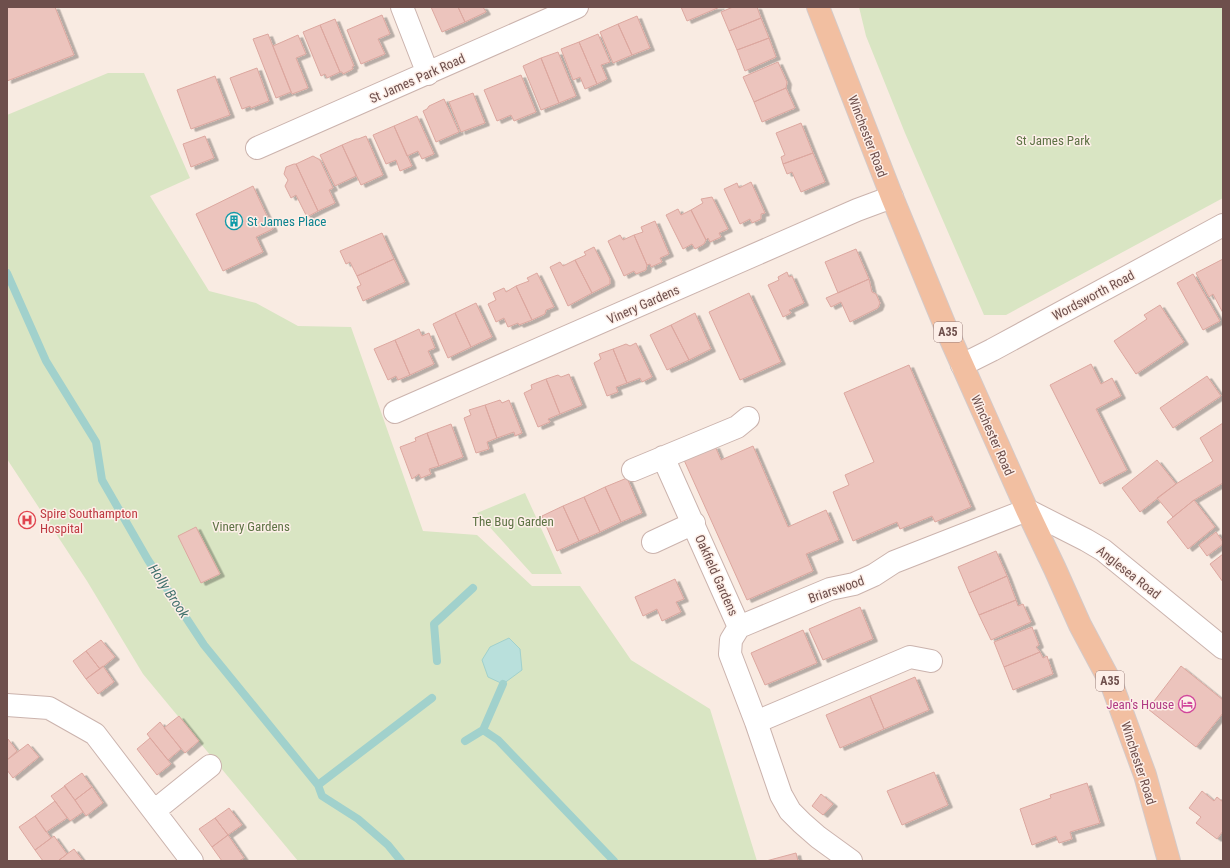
<svg xmlns="http://www.w3.org/2000/svg" width="1230" height="868" font-family="'Roboto Condensed',sans-serif">
  <style>
    .green { fill: #d9e5c3 }
    .water { fill: #b9e0dc; stroke: #a1d1cc }
    .lines { fill: none; stroke-linecap: round; stroke-linejoin: round }
    .stream { stroke: #a1d1cc; stroke-width: 8 }
    .building { fill: #ecc4bd; stroke: #dca79f; filter: url(#shadow) }
    .minor-casing { stroke: #cbb3ad; stroke-width: 24 }
    .major-casing { stroke: #d4cac9; stroke-width: 24 }
    .minor { stroke: #fff; stroke-width: 22 }
    .major { stroke: #f2bfa1; stroke-width: 22 }
    .labels { text-anchor: middle; stroke-width: 3; stroke-linejoin: round; paint-order: stroke }
    .shield { fill: #fdefe8; stroke: #997f7b; stroke-width: 1 }
    .shield-label { font-size: 12px; font-weight: bold; fill: #6e4f4c }
    .street-label { font-size: 13px; fill: #6e4f4c; stroke: #fdefe8 }
    .park-label { font-size: 13px; fill: #5e7345; stroke: #fdefe8 }
    .culture-label { font-size: 13px; fill: #0d838f; stroke: #fdefe8; text-anchor: start }
    .health-label { font-size: 13px; fill: #be3a42; stroke: #fdefe8; text-anchor: start }
    .hotel-label { font-size: 13px; fill: #b23c85; stroke: #fdefe8; text-anchor: end }
    .water-label { font-size: 14px; font-style: italic; fill: #42726e; stroke: #fdefe8 }
  </style>
  <defs>
    <filter id="shadow"><feDropShadow dx="4.5" dy="2.5" stdDeviation="0" flood-color="#0004"/></filter>
  </defs>
  <rect width="100%" height="100%" fill="#f9ebe2"/>
  <path class="green" d="M859,7h364v191l-217,117h-22l-79,-182 -39,-97z
    M108,73h36l46,105 -40,18 59,95 47,12 42,23 53,1 72,204 54,4 55,51h48l51,74 79,49 47,152h-459l-155,-187 -56,-93 -80,-122v-344z
    M525,493l37,81h-30l-55,-61z"/>
  <path class="water" d="M509,638l11,11 2,21 -19,14 -15,-7 -6,-17 8,-13z"/>
  <g class="lines">
    <path class="stream" d="M7,273l39,88 50,81 6,38 46,80 56,85 114,140 4,11 36,23 30,26 13,16
      M437,661l-3,-37 39,-36
      M483,730l20,-46
      M465,741l18,-11 15,10 116,121
      M318,785l114,-87"/>
  </g>
  <path class="building" d="M7,7h48l19,48 -67,26z
    M431,7h27l7,15 -23,10z
    M458,7h25l3,5 -21,10z
    M681,7h39l-33,14z
    M733,7h24l4,11 -32,13 -8,-19z
    M382,15l8,19 -12,5 7,15 -24,10 -14,-34z
    M637,16l13,32 -18,7 -14,-31z
    M761,18l8,20 -32,12 -8,-19z
    M335,19l19,47 -2,1 1,2 -10,5 -1,-2h-2l-20,-47z
    M618,24l14,31 -19,8 -13,-31z
    M320,25l20,47 -13,6 -2,-4 -4,2 -18,-44z
    M268,34l23,58 -15,6 -23,-59z
    M598,34l12,28 -9,3 6,14 -10,5 -18,-42z
    M298,35l8,19 -10,4 12,30 -16,6 -19,-48z
    M769,38l7,19 -31,14 -8,-21z
    M579,42l18,42 -12,5 -5,-12 -7,3 -12,-31z
    M558,52l18,44 -17,7 -18,-45z
    M541,58l18,45 -18,7 -18,-44z
    M778,62l9,20 -1,6 -32,14 -11,-25z
    M257,68l12,33 -18,7 -1,-2 -8,3 -12,-31z
    M521,75l15,37 -22,9 -3,-6 -14,6 -13,-31z
    M215,76l15,39 -39,14 -14,-39z
    M786,88l9,20 -33,14 -8,-20z
    M473,93l12,30 -24,9 -12,-30z
    M444,99l15,33 -23,10 -13,-31 4,-2 2,-3z
    M417,116l17,38 -12,5 -4,-8 -11,5 -13,-30z
    M801,123l12,30 -30,11 -2,-7 4,-2 -9,-22z
    M394,126l18,40 -12,5 -4,-11 -10,4 -13,-29z
    M205,136l9,22 -23,9 -8,-23z
    M366,136l17,39 -22,10 -19,-40 14,-6h2z
    M342,145l14,31 -21,10 -15,-31z
    M813,153l12,29 -24,10 -9,-20 -5,2 -4,-10z
    M313,156l7,4 13,28 -4,2 6,13 -17,8 -22,-47z
    M294,164h2l22,47 -11,6 -11,-22 -5,3 -6,-12 3,-6 -4,-6 2,-7z
    M751,182l14,31 -4,1v5l-9,4 -2,-4 -10,5 -16,-35 13,-6 2,5z
    M253,186l20,43 -17,8 7,15 -40,19 -27,-57z
    M712,197l16,32 -9,4 2,4 -11,5 -2,-4 -2,2 -15,-30 12,-7 -2,-4z
    M678,209l3,6 10,-5 15,30 -2,4 -9,5 -3,-5 -9,5 -17,-34z
    M655,221l14,33 -9,4 2,4 -11,5 -1,-3 -3,1 -13,-30 9,-3 -2,-5z
    M382,233l12,26 -37,17 -7,-14 -4,2 -6,-13z
    M620,235l3,5 11,-5 13,30 -1,5 -10,4 -2,-3 -10,5 -16,-35z
    M594,247l16,32v5l-18,9 -17,-33 11,-5 -2,-3z
    M856,249l13,30 -31,14 -13,-31z
    M394,259l11,23 -42,19 -6,-14 4,-2 -4,-9z
    M1223,259v54l-10,-19 -4,3 -13,-24z
    M575,260l17,33 -24,13 -18,-39 10,-5 3,4z
    M787,272l2,5 3,-1 12,27 -15,7 2,3 -8,4 -15,-32 11,-5 -1,-3z
    M537,273l17,34 -8,3 -1,4 -13,6 -16,-34 13,-5 -2,-3z
    M1193,274l27,47 -17,9 -26,-47z
    M869,279l3,13 4,2 4,9 -2,5 -28,14 -9,-20 -10,5 -5,-9z
    M516,286l16,34 -13,5 -1,-2 -10,4 -4,-9 -8,4 -8,-18 8,-4 -3,-7 11,-5 2,4z
    M749,293l32,69 -41,18 -31,-68z
    M476,303l16,34 -21,10 -16,-34z
    M1160,305l24,37 -48,32 -22,-33 33,-22 -3,-4z
    M455,313l16,34 -23,11 -15,-34z
    M695,313l16,36 -22,11 -18,-35z
    M671,325l18,35 -22,10 -17,-35z
    M419,329l3,7 7,-3 6,15 -7,3 6,13 -24,11 -15,-35z
    M395,340l15,35 -12,5 -2,-4 -8,4 -14,-31z
    M636,343l16,34 -10,5 -2,-4 -13,5 -14,-34 13,-5 4,2z
    M613,349l14,34 -11,4 2,5 -11,4 -13,-33 7,-4 -2,-5z
    M1091,364l10,20 11,-6 9,18 -25,13 31,61 -27,14 -50,-99z
    M909,365l62,142 -36,15 -3,-6 -32,13 -3,-7 -44,19 -20,-49 16,-7 -4,-10 29,-13 -30,-69z
    M569,374l13,31 -22,9 -14,-35 12,-4 3,2z
    M1207,376l14,20 -48,32 -13,-20z
    M546,379l14,35 -12,5 2,3 -12,5 -14,-34 8,-4 -1,-4z
    M500,400l2,3 7,-3 13,33 -7,3 -1,-4 -17,6 -12,-33z
    M485,405l12,33 -10,4 2,7 -13,4 -12,-35 7,-3 -2,-5z
    M1223,423v60l-29,17 -21,17 -16,-19 19,-14 37,-23 -13,-23z
    M451,424l12,33 -24,9 -12,-33z
    M427,433l12,33 -10,3 2,5 -10,4 -2,-4 -7,5 -12,-32 16,-6 -1,-3z
    M715,446l6,14 32,-14 35,81 38,-17 13,30 -33,14 7,17 -66,29 -63,-140z
    M1157,460l19,24 -36,28 -18,-24z
    M627,478l15,35 -21,9 -16,-35z
    M605,487l16,35 -21,10 -16,-35z
    M584,497l16,35 -21,9 -16,-35z
    M1194,500l21,27 -27,22 -21,-27z
    M563,506l16,35 -22,10 -15,-35z
    M196,527l24,47 -19,9 -23,-47z
    M1216,532l7,10v2l-16,12 -8,-11z
    M996,551l11,25 -38,17 -11,-26z
    M1223,554v28l-13,-18z
    M1007,576l9,24 -37,15 -10,-22z
    M675,579l9,20 -8,3 5,10 -19,9 -5,-12 -14,7 -8,-19z
    M1016,600l2,6 5,-2 8,18 -40,18 -12,-25z
    M860,607l13,32 -50,21 -14,-31z
    M1032,627l7,18 -3,2 4,5 -36,15 -10,-25z
    M803,630l14,33 -52,22 -14,-32z
    M101,640l14,17 -15,12 -14,-18z
    M86,651l14,18 -14,10 -13,-18z
    M1040,652l3,6 4,-2 6,18 -40,16 -9,-23z
    M103,666l11,16 -16,12 -12,-15z
    M1181,666l42,34v13l-27,34 -48,-38z
    M915,677l14,33 -45,19 -14,-33z
    M870,696l14,33 -44,19 -14,-33z
    M179,716l20,25 -14,12 -21,-25z
    M160,722l21,27 -13,11 -21,-26z
    M150,738l21,26 -14,11 -20,-26z
    M8,739l9,12 -10,9v-20z
    M28,744l11,13 -26,21 -6,-8v-10z
    M934,772l14,33 -46,20 -15,-34z
    M82,773l10,14 -17,13 -11,-14z
    M1087,783l13,40 -30,9 2,7 -13,4 -3,-7 -24,9 -12,-36 31,-11 -1,-3z
    M65,786l18,26 -13,9 -19,-25z
    M92,787l11,16 -17,13 -11,-16z
    M1202,791l12,10 3,-4 6,5v29l-6,8 -21,-16 5,-6 -12,-9z
    M821,794l12,10 -10,11 -11,-9z
    M55,801l12,17 -21,14 -11,-16z
    M229,808l13,17 -14,10 -13,-17z
    M35,816l16,22 -16,12 -16,-23z
    M215,818l13,17 -16,12 -13,-18z
    M228,835l16,23 -5,3h-17l-10,-14z
    M54,836l13,18 -9,7h-15l-8,-11z
    M74,849l9,12h-25l9,-7z
    M796,853l2,8h-32z"/>
  <g class="lines">
    <g class="minor-casing">
      <path id="minor" d="M402,7l26,67
        M257,148l320,-141
        M962,365l30,-15 231,-125
        M395,412l462,-202 35,-13
        M663,457l76,170
        M633,470l104,-43 11,-9
        M653,542l41,-19
        M7,705l42,3 46,26 97,127
        M756,722l154,-65 21,4
        M154,811l56,-45
        M851,861l-33,-24 -16,-14 -12,-12 -9,-16 -25,-73 -26,-68 1,-14 8,-13 91,-38 24,-5 20,-9 20,-13 133,-52 59,30 17,10 120,98"/>
    </g>
    <g class="major-casing">
      <path id="major" d="M818,7l74,190 56,136 79,177 28,59 25,56 32,60 33,90 24,86"/>
    </g>
    <use href="#minor" class="minor"/>
    <use href="#major" class="major"/>
  </g>
  <defs>
    <g id="building-ring" transform="scale(0.9)"><circle r="9.5" fill="#fdefe8" stroke="#0f9aa8" stroke-width="1.5"/><path d="M-4-6H4V6H1V3H-1V6H-4ZM-2.5-4.3h1.7v1.8h-1.7ZM.8-4.3h1.7v1.8H.8ZM-2.5-1h1.7V.8h-1.7ZM.8-1h1.7V.8H.8Z" fill="#0f9aa8"/></g>
    <g id="hospital-ring" transform="scale(0.9)"><circle r="9.5" fill="#fdefe8" stroke="#e0444e" stroke-width="1.5"/><path d="M-5-5h3v3.5h4V-5h3V5h-3V1.5h-4V5h-3Z" fill="#e0444e"/></g>
    <g id="hotel-ring" transform="scale(0.9)"><circle r="9.5" fill="#fdefe8" stroke="#d1479c" stroke-width="1.5"/><path d="M-6-4.5h1.5V1H6V5H4.5V3h-9V5H-6ZM-4 0a1.8 1.8 0 1 1 3.6 0ZM.5 0V-2.5h3Q6-2.5 6 0Z" fill="#d1479c"/></g>
  </defs>
  <g fill-rule="evenodd">
    <use href="#building-ring" x="234" y="221"/>
    <use href="#hospital-ring" x="27" y="520"/>
    <use href="#hotel-ring" x="1187" y="704"/>
  </g>
  <g class="labels">
    <g class="shield">
      <rect x="934" y="322" width="28" height="20" rx="3"/>
      <rect x="1096" y="671" width="28" height="20" rx="3"/>
    </g>
    <g class="shield-label">
      <text x="948" y="336">A35</text>
      <text x="1110" y="685">A35</text>
    </g>
    <g class="street-label">
      <text transform="translate(417 78) rotate(-24)" y="5">St James Park Road</text>
      <text transform="translate(868 136) rotate(69)" y="5">Winchester Road</text>
      <text transform="translate(1093 295) rotate(-28)" y="5">Wordsworth Road</text>
      <text transform="translate(643 304) rotate(-24)" y="5">Vinery Gardens</text>
      <text transform="translate(993 435) rotate(66)" y="5">Winchester Road</text>
      <text transform="translate(1129 572) rotate(38)" y="5">Anglesea Road</text>
      <text transform="translate(717 575) rotate(66)" y="5">Oakfield Gardens</text>
      <text transform="translate(836 589) rotate(-19)" y="5">Briarswood</text>
      <text transform="translate(1139 763) rotate(72)" y="5">Winchester Road</text>
    </g>
    <g class="park-label">
      <text x="1053" y="145">St James Park</text>
      <text x="513" y="526">The Bug Garden</text>
      <text x="251" y="531">Vinery Gardens</text>
    </g>
    <g class="culture-label">
      <text x="247" y="226">St James Place</text>
    </g>
    <g class="health-label">
      <text x="40" y="518">Spire Southampton<tspan x="40" dy="15">Hospital</tspan></text>
    </g>
    <g class="hotel-label">
      <text x="1174" y="709">Jean's House</text>
    </g>
    <g class="water-label">
      <text transform="translate(169 591) rotate(56)" y="5">Holly Brook</text>
    </g>
  </g>
  <rect width="1230" height="868" fill="none" stroke="#6e4f4c" stroke-width="16"/>
</svg>
